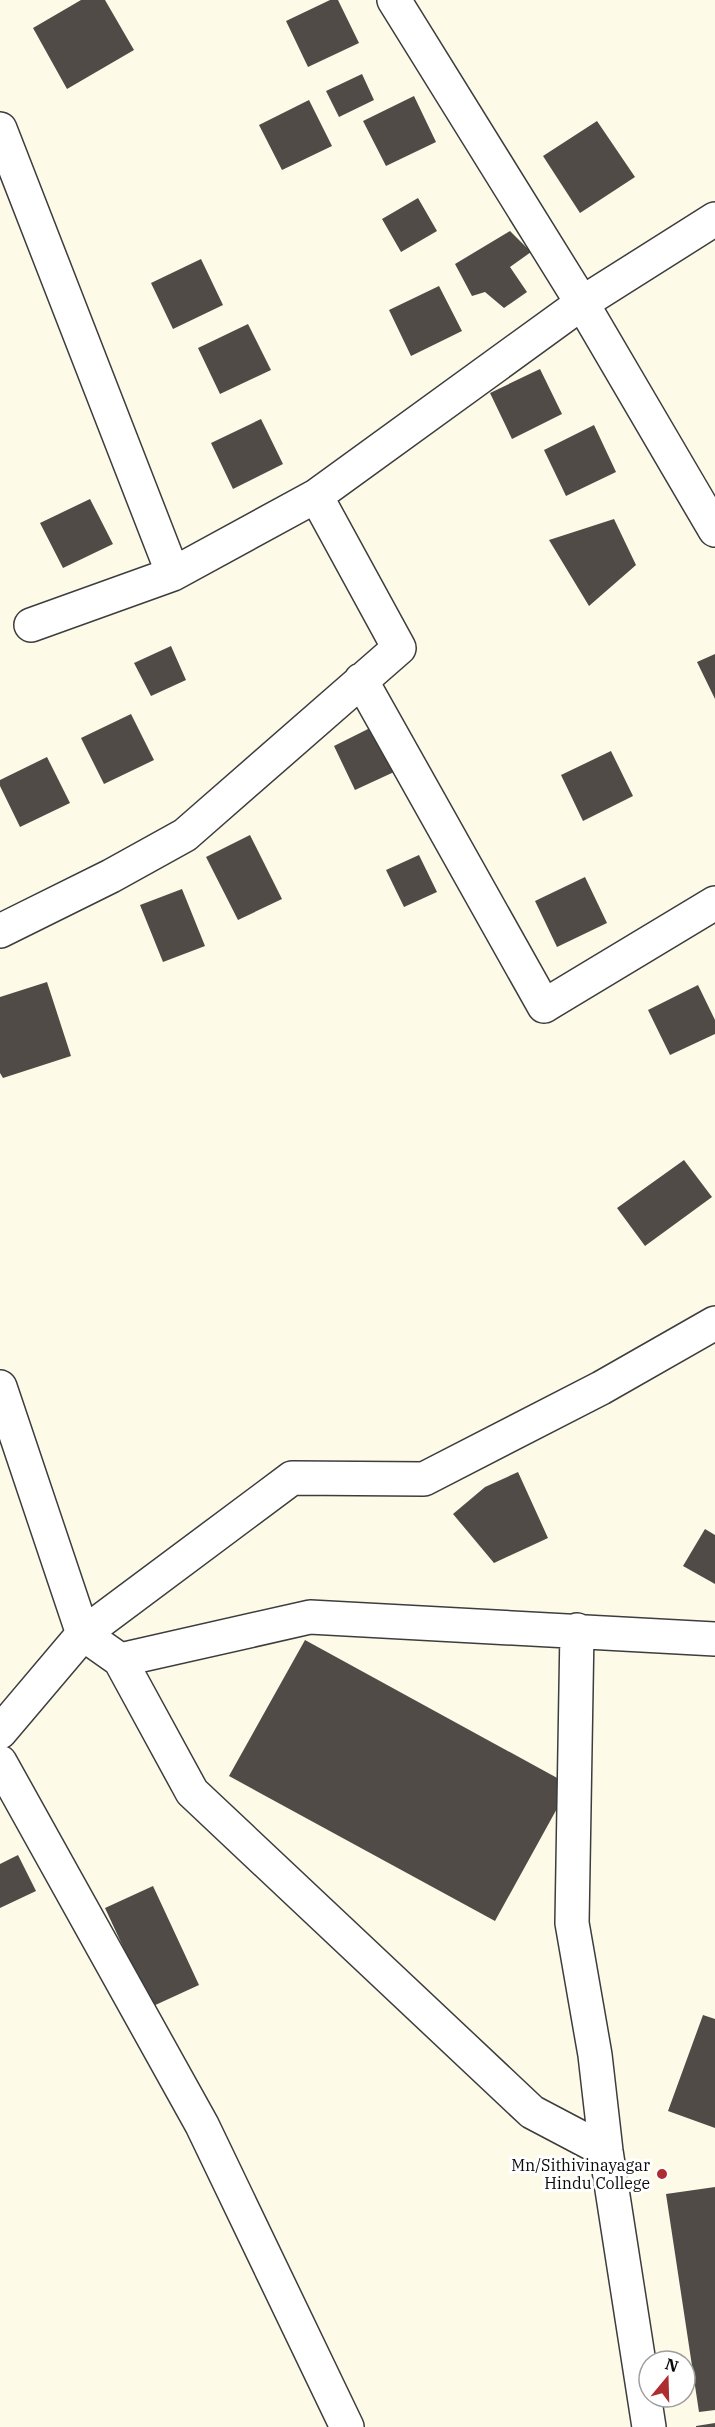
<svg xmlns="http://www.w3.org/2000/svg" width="715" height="2427" font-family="'IBM Plex Serif',serif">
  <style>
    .building { fill: #514b47 }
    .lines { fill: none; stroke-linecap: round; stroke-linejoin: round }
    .minor-casing { stroke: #3d3d3d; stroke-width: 36 }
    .minor { stroke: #fff; stroke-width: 33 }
    .poi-dot { fill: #ae2d30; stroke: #fff; stroke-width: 2 }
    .labels { text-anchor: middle; stroke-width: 6; stroke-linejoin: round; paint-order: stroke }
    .poi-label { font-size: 16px; fill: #0a0a0a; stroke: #fff; text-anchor: end }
  </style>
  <rect width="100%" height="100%" fill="#fdfae8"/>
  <path class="building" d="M81,0h24l29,50 -67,39 -34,-61z
    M330,0h8l21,43 -51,24 -22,-46z
    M362,74l12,26 -35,17 -13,-26z
    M414,96l22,46 -50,24 -23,-45z
    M309,100l23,46 -50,24 -23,-45z
    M597,121l38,56 -55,36 -37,-57z
    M418,198l19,33 -36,21 -19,-33z
    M510,231l21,21 -21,15 17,25 -23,16 -19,-16 -13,4 -17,-32z
    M201,259l22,46 -50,24 -22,-46z
    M439,286l23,45 -51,25 -22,-46z
    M248,324l23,46 -51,24 -22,-46z
    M540,369l22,45 -50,25 -22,-46z
    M261,419l22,45 -50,25 -22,-46z
    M594,425l22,47 -50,24 -22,-46z
    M90,499l23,45 -50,24 -23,-45z
    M614,519l22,46 -47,41 -40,-66z
    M171,646l15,34 -35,16 -17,-33z
    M715,654v45l-18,-37z
    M131,714l23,46 -50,24 -23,-46z
    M372,727l22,45 -39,18 -21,-44z
    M611,751l22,45 -50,25 -22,-46z
    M47,757l23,46 -50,24 -20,-41v-6z
    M250,835l32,64 -44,21 -32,-63z
    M419,855l18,37 -33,15 -18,-37z
    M585,877l22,46 -50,24 -22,-46z
    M182,889l23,57 -42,16 -23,-57z
    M47,982l24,74 -68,22 -3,-5v-76z
    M698,985l17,35v14l-45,21 -22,-45z
    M684,1160l28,37 -67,49 -28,-38z
    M518,1472l30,66 -54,25 -41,-49 32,-27z
    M705,1529l10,6v49l-32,-18z
    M305,1640l265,145 -75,136 -266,-145z
    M18,1855l18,36 -36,17v-44z
    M153,1886l46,99 -48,22 -46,-99z
    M703,2015l12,4v109l-47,-17z
    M715,2187v223l-16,2 -33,-218z
    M715,2423v4h-19v-1z"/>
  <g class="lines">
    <g class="minor-casing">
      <path id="minor" d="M394,0l188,303 133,227
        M0,129l173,445 -142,51
        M173,574l143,-78
        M361,680l183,326 171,-103
        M0,931l111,-55 74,-41 214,-187 -83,-152 266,-193 133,-84
        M0,1387l83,247 37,26 190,-43 405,22
        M577,1630l-5,293 23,132 11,96 43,276
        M120,1660l72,132 340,320 74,39
        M0,1732l83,-98 209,-156 132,1 177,-91 114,-65
        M0,1762l202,363 145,302"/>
    </g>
    <use href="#minor" class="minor"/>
  </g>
  <circle class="poi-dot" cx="662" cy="2174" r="6"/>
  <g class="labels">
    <g class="poi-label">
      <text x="650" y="2171">Mn/Sithivinayagar<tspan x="650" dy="18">Hindu College</tspan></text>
    </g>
  </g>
  <g transform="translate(667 2379) rotate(19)"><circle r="28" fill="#ffffff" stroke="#9d9d9d" stroke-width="1.5"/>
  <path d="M0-4.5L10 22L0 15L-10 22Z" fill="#ae2d30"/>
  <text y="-9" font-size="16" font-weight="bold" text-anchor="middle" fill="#0a0a0a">N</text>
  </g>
</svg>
